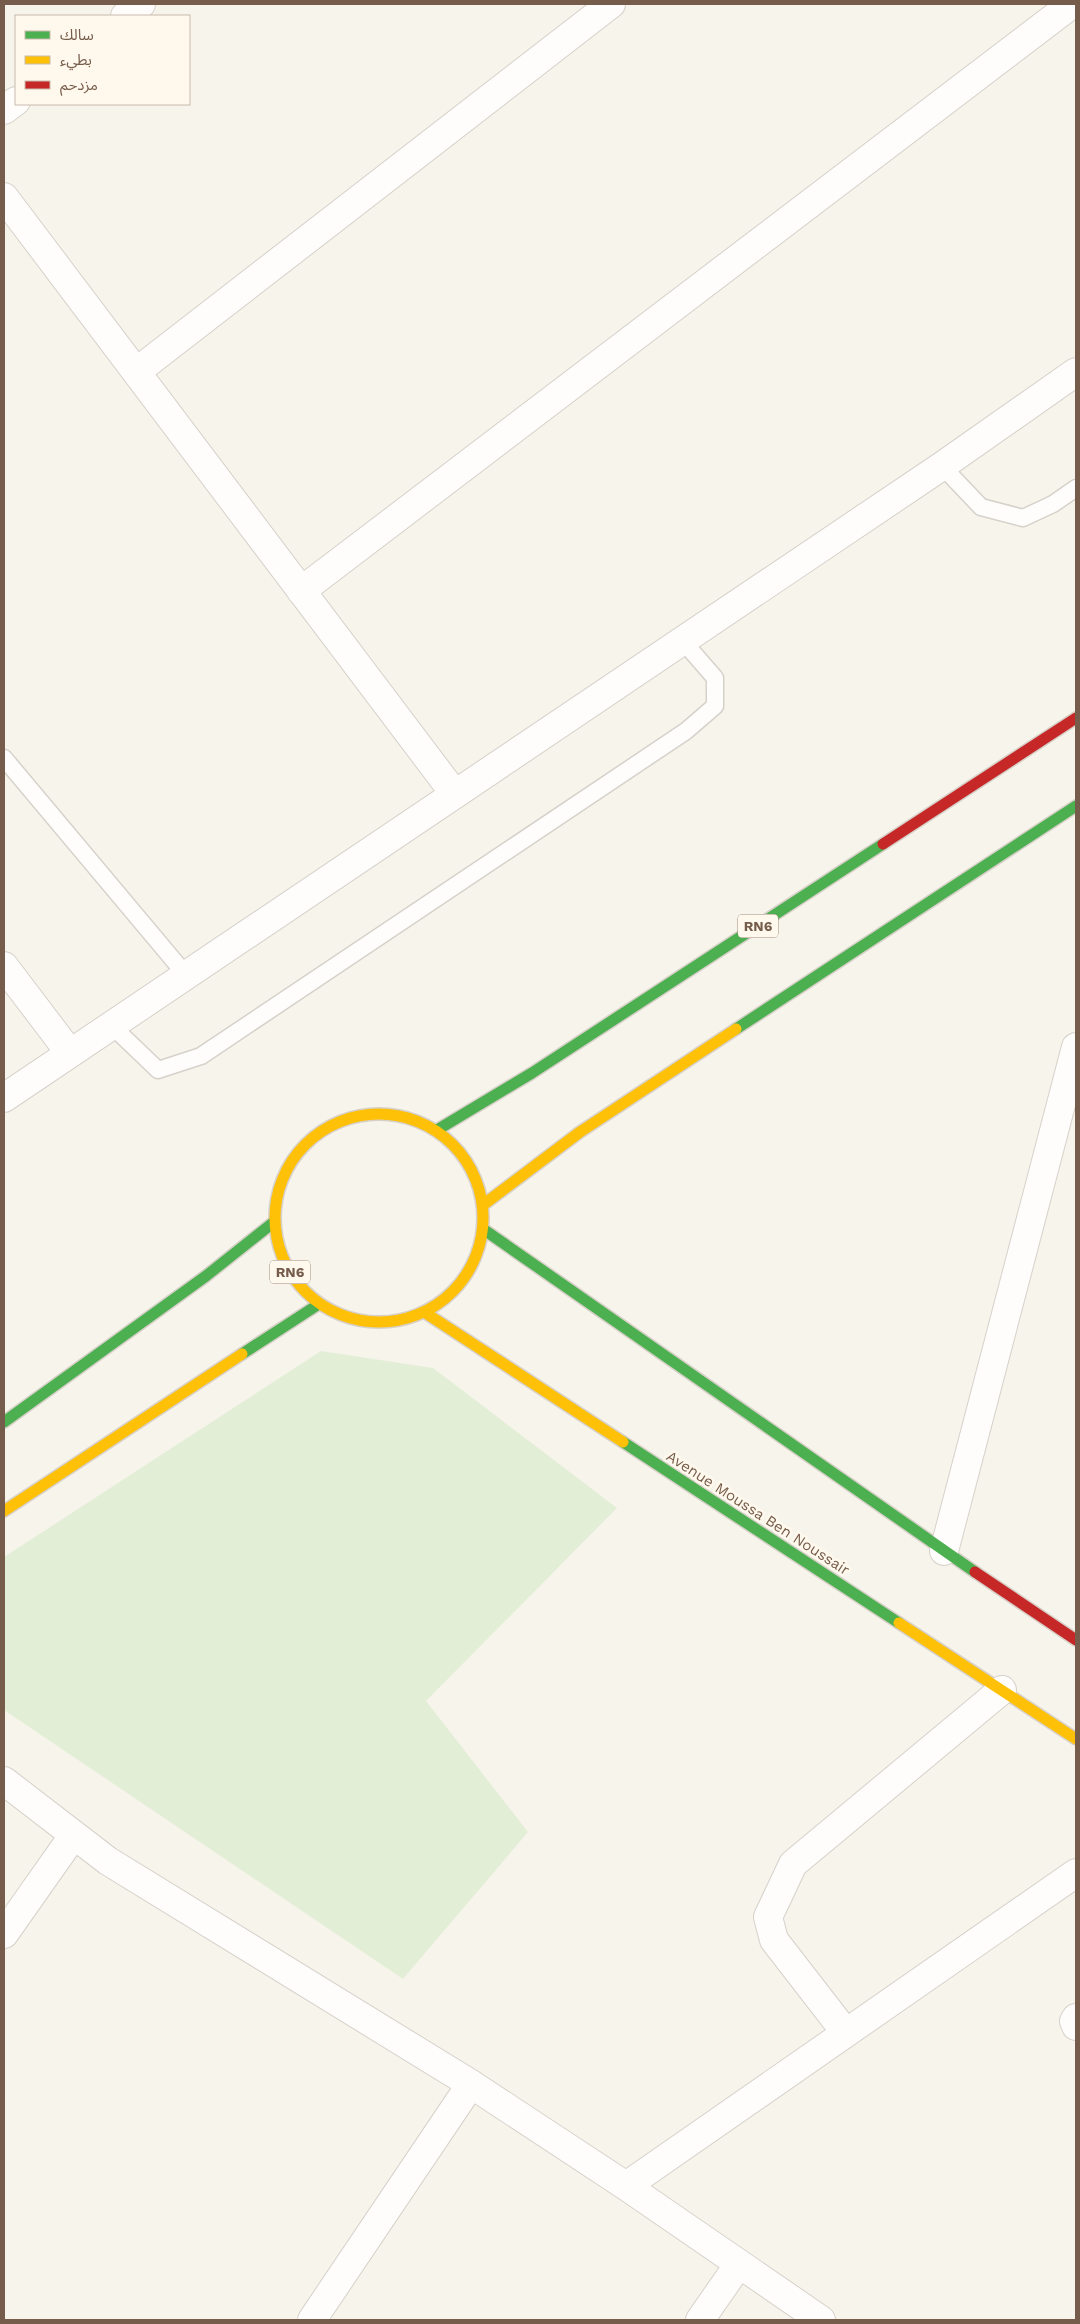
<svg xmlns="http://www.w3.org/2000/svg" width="1080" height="2324" font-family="'Work Sans','Noto Sans Arabic',sans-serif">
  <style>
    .green { fill: #e3eed7 }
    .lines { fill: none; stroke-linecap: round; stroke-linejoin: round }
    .lane-casing { stroke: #d6d1ca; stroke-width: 19 }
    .street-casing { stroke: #d6d1ca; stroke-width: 30 }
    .fast-casing { stroke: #d7d0c8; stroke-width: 14 }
    .slow-casing { stroke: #d7d0c8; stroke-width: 14 }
    .jam-casing { stroke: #d7d0c8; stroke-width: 14 }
    .lane { stroke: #fefdfc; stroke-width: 16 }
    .street { stroke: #fefdfc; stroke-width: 28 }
    .fast { stroke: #4caf50; stroke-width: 11 }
    .slow { stroke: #ffc107; stroke-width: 11 }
    .jam { stroke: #c62828; stroke-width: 11 }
    .labels { text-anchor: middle; stroke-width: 5; stroke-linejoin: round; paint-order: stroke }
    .shield { fill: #fff9ed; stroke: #9f8b7c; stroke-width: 1 }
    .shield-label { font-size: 14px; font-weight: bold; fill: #765c4b }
    .street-label { font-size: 15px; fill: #765c4b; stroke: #fff9ed }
  </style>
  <rect width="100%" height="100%" fill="#f7f4ec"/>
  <path class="green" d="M321,1351l112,17 184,140 -191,193 102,131 -125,147 -399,-269v-153z"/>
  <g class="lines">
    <g class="lane-casing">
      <path id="lane" d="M942,466l39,41 42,11 30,-14 23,-16
        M4,758l182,217
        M111,1025l47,45 43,-14 485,-325 29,-25v-28l-33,-38"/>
    </g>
    <g class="street-casing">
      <path id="street" d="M125,16l16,-12
        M4,110l12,-9
        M4,197l450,596
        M136,372l475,-368
        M301,591l771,-587
        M4,966l66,87
        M4,1098l938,-632 134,-94
        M944,1551l132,-504
        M4,1781l104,80 363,223 155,102 195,134
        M4,1934l69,-98
        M1076,2018l-2,3 2,5
        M846,2033l-72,-93 -6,-23 25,-53 209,-174
        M626,2186l450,-313
        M312,2320l159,-236
        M700,2320l39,-56"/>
    </g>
    <g class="fast-casing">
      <path id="fast" d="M736,1029l340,-223
        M437,1130l95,-57 351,-229
        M483,1229l492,343
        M242,1354l77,-50
        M4,1422l202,-146 68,-54
        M623,1442l276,181"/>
    </g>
    <g class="slow-casing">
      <path id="slow" d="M275 1218a104 104 0 1 1 208 0a104 104 0 1 1-208 0Z
        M483,1205l97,-73 156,-103
        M424,1312l199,130
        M4,1511l238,-157
        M899,1623l177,116"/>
    </g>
    <g class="jam-casing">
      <path id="jam" d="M883,844l193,-126
        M975,1572l101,68"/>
    </g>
    <use href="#lane" class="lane"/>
    <use href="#street" class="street"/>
    <use href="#fast" class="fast"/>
    <use href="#slow" class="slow"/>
    <use href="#jam" class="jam"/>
  </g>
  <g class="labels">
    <g class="shield">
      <rect x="738" y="914.5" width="40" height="23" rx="4"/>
      <rect x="270" y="1260.5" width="40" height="23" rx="4"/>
    </g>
    <g class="shield-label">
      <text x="758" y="931">RN6</text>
      <text x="290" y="1277">RN6</text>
    </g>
    <g class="street-label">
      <text transform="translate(758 1513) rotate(33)" y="5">Avenue Moussa Ben Noussair</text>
    </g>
  </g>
  <rect width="1080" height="2324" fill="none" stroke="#765c4b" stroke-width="10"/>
  <rect x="15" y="15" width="175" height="90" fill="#fff9ed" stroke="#c8baac"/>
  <rect x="25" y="31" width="25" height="8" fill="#4caf50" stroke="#c8baac"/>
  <text x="60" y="40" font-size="15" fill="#765c4b">سالك</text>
  <rect x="25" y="56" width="25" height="8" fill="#ffc107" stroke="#c8baac"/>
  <text x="60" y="65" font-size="15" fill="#765c4b">بطيء</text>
  <rect x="25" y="81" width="25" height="8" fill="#c62828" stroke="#c8baac"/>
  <text x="60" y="90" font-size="15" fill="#765c4b">مزدحم</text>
</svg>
